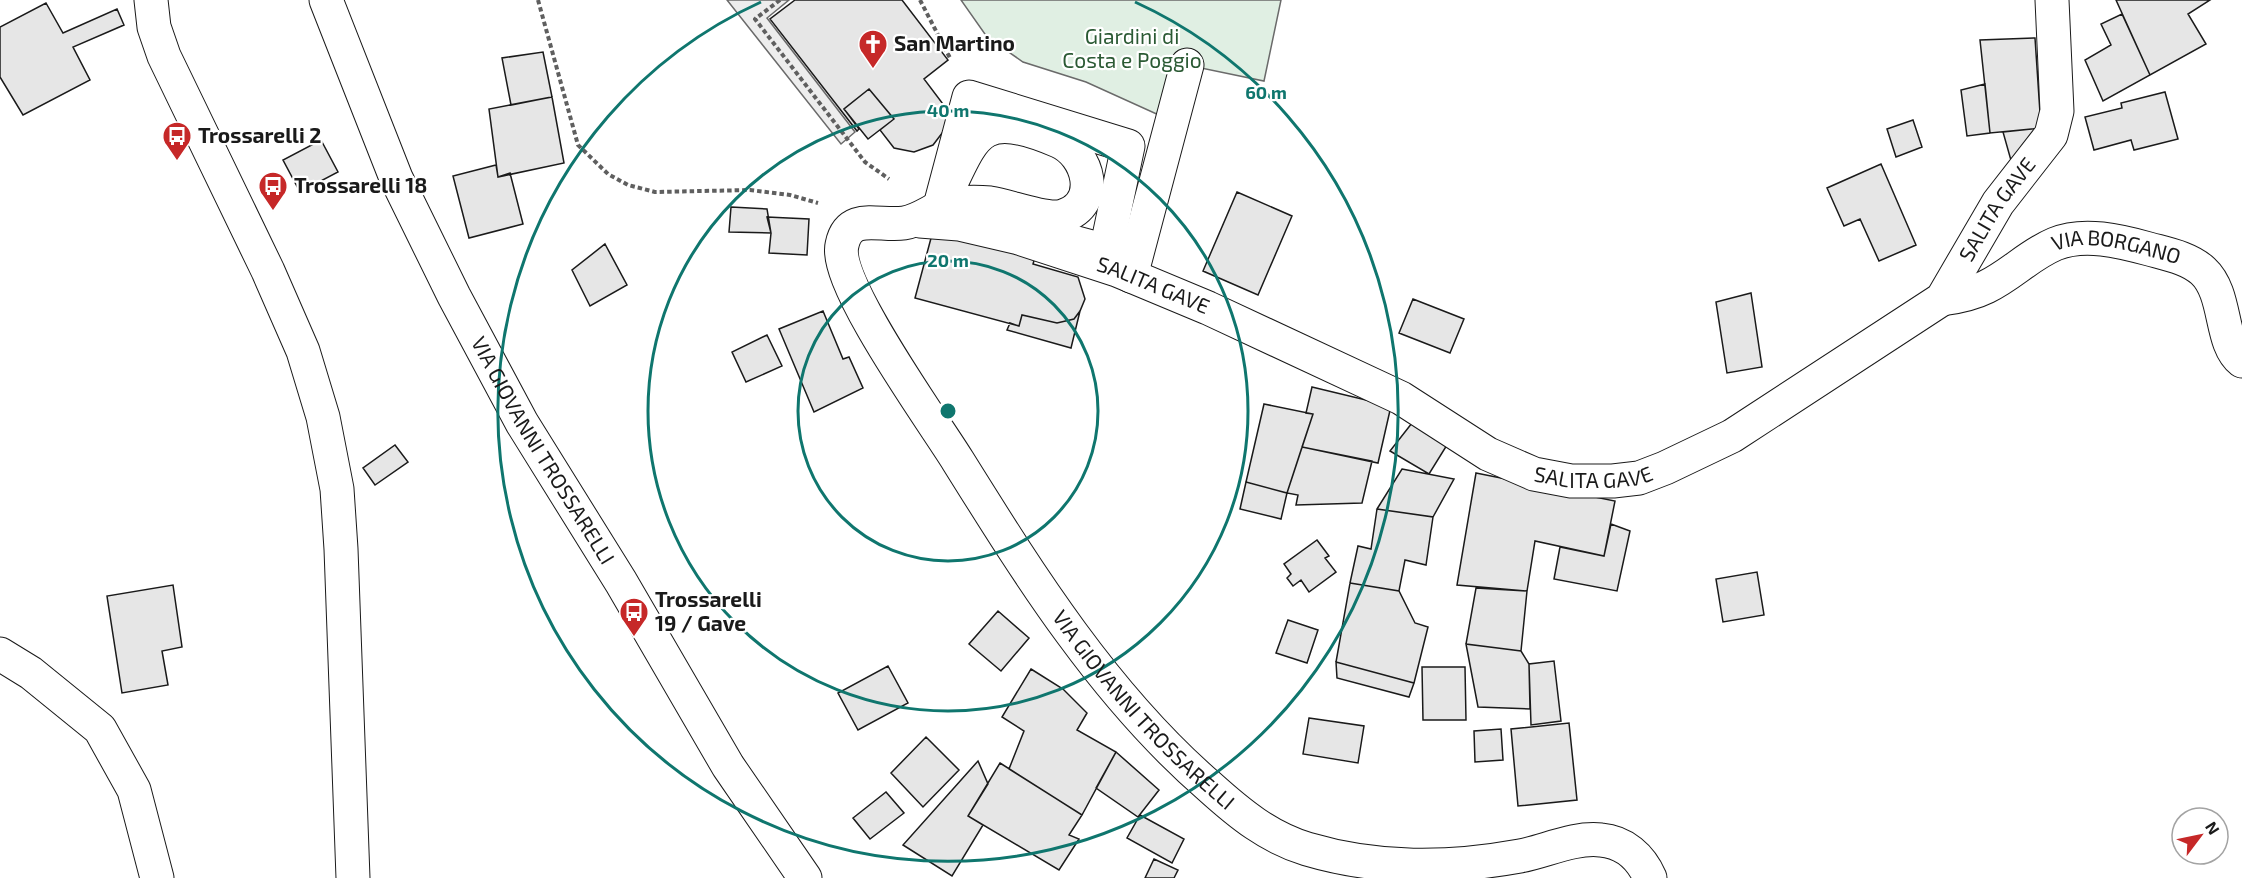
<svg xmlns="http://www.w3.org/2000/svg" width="2242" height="878" font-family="'Exo 2',sans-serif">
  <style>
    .green { fill: #e0efe3; stroke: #6a6a6a; stroke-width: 1.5 }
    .parking { fill: #ededed; stroke: #6a6a6a; stroke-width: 1.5 }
    .building { fill: #e6e6e6; stroke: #1a1a1a; stroke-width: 1.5 }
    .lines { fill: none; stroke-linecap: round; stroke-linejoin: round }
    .minor-casing { stroke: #1a1a1a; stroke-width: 35 }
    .path { stroke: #5f5f5f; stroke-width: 4; stroke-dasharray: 4.5 3; stroke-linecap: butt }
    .minor { stroke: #fff; stroke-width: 33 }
    .ring { fill: none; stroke: #0f766e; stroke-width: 3 }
    .labels { text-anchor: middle; stroke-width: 4.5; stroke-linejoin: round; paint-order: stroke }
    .park-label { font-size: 21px; fill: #2b5a34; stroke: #fff }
    .poi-label { font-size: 21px; font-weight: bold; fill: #1a1a1a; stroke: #fff; text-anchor: start }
    .street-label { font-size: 21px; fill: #1a1a1a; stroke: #fff }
    .centre { fill: #0f766e; stroke: #fff; stroke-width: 3 }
    .ring-label { font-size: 18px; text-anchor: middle; font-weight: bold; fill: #0f766e; stroke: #fff; stroke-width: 4.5; stroke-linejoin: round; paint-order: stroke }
  </style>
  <rect width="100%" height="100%" fill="#fff"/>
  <path class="green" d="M961,0h320l-17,81 -77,-16 -26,51 -75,-34 -63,-20 -36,-25z"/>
  <path class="parking" d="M727,0h62l-22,18 88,114 -14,12z"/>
  <path class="building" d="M795,0h107l46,60 -24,19 22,29 1,10 -1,10 -13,17 -19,7 -20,-4 -14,-18 14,-11 -25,-30 -25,20 15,20 -2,2 -87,-112z
    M2116,0h94l-22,14 18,30 -56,31z
    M46,3l17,30 54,-24 7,16 -51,22 17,33 -67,35 -23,-38v-50z
    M2122,14l28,61 -47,26 -18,-41 26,-15 -10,-21z
    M2035,38l6,90 -51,5 -10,-93z
    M543,52l9,45 -41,8 -9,-47z
    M1985,84l5,49 -23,3 -6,-46z
    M869,89l25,30 -26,20 -24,-30z
    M2165,92l13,47 -44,11 -3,-10 -37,10 -9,-33 37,-9 -1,-5z
    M552,97l12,66 -66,14 -9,-68z
    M1913,120l9,27 -26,10 -9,-28z
    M2041,128l-29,36 -9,-32z
    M321,140l17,32 -38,20 -17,-32z
    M1881,164l35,81 -37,16 -19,-42 -16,7 -17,-38z
    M496,165l2,12 12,-4 13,51 -54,14 -16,-62z
    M1237,192l55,24 -34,79 -55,-24z
    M731,207l36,2 4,24 -42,-1z
    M767,217l42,2 -2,36 -38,-2 2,-20z
    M934,227l102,27 -3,10 45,13 7,22 -5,12 -6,8 -17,4 -35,-8 -3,11 -104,-28z
    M605,244l22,41 -37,21 -18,-36z
    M1751,293l11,74 -35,6 -11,-71z
    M1413,299l51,20 -14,34 -51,-20z
    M823,311l20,48 6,-2 14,31 -49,24 -35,-83z
    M1080,311l-9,37 -64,-18 3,-7 9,3 3,-11 35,8 17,-4z
    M767,335l15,31 -36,16 -14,-30z
    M1312,387l79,19 -13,57 -76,-16 11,-33 -7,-1z
    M1264,404l49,10 -26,79 -41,-11z
    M1412,423l35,22 -18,29 -39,-23z
    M395,445l13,17 -33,23 -12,-17z
    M1302,447l70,14 -10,42 -66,2 2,-10 -11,-2z
    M1402,469l52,10 -21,38 -56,-8z
    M1476,473l139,28 -11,55 -69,-15 -8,50 -70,-6z
    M1246,482l41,11 -6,26 -41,-10z
    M1377,509l56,8 -7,48 -21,-5 -6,31 -49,-8 8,-37 13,3z
    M1611,524l19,7 -13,60 -63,-12 6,-32 44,9z
    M1317,540l12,16 -4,2 11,14 -27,20 -8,-12 -8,6 -6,-8 4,-4 -7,-10z
    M1757,572l7,43 -41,7 -7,-43z
    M1350,583l49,8 16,32 13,4 -14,56 -78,-21z
    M173,585l9,62 -20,4 6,34 -46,8 -15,-97z
    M1476,588l51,3 -6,60 -55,-7z
    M998,611l31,27 -28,33 -32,-27z
    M1288,620l30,10 -11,33 -31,-10z
    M1466,644l55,7 8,13 1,45 -52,-2z
    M1554,661l7,60 -30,4 -2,-61z
    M1336,662l78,21 -5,14 -72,-19z
    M888,666l20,37 -50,27 -20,-37z
    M1422,667h43l1,53h-43z
    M1031,669l32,20 24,24 -10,17 39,22 -34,63 -73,-46 15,-38 -22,-14z
    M1309,718l55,8 -6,37 -55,-9z
    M1569,723l8,77 -59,6 -7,-77z
    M1501,729l2,31 -28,2 -1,-31z
    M926,737l33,33 -36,37 -32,-34z
    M1116,752l43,38 -21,27 -42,-29z
    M978,761l10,23 -20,32 15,9 -31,51 -49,-31z
    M1000,763l82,52 -13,20 10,4 -20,31 -91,-54z
    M886,792l18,21 -34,26 -17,-21z
    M1140,815l44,24 -12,24 -45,-25z
    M1154,859l24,11 -4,8h-29z"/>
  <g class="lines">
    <g class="minor-casing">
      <g id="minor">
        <path d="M151,0l3,27 10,29 104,215 35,80 20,66 14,72 4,60 12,329"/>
        <path id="s1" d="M326,0l70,178 58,118 68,127 99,159 107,184 77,112"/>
        <path d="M969,97l159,49 -22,105 -166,-45z"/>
        <path id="s2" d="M940,206c34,-67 34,-101 118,-65 31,13 44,63 5,75 -17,5 -53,-10 -73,-13 -10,-1 -22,-1 -33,0 -20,1 -33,17 -53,20 -24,4 -55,-12 -62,22 -9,38 92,177 116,216 73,117 147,235 252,326 30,27 58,50 97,62 71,21 141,20 213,7 26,-5 54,-19 81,-16 23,2 40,17 49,38"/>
        <path id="s3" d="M920,221l39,3 60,14 98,32 91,38 193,90 87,56 46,20 37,7h42l26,-3 26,-10 67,-32 210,-137 56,-96 53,-68 6,-24 -5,-111"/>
        <path d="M1131,276l56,-211"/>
        <path id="s4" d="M1942,299c15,-2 30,-5 44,-12 25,-12 43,-32 69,-43 29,-12 65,-3 94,5 18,5 40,9 54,22 25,23 16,72 39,90"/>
        <path d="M0,654l31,19 69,56 34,61 23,88"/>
      </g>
    </g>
    <path class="path" d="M538,0l40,145 30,29 20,11 27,7 95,-2 40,5 28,8
      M780,0l-25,19 110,143 24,17
      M920,0l30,58"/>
    <use href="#minor" class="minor"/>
  </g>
  <g class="ring">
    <circle cx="948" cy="411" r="150"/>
    <circle cx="948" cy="411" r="300"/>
    <path d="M1135 2A450 450 0 1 1 761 2"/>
  </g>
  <defs>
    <g id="church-pin" transform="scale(1.5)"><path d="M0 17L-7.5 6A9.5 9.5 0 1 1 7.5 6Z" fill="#c62828" stroke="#fff"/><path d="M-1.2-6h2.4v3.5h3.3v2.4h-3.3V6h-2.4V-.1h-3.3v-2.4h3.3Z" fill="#fff"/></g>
    <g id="bus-pin" transform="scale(1.5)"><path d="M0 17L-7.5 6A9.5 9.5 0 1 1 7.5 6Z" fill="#c62828" stroke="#fff"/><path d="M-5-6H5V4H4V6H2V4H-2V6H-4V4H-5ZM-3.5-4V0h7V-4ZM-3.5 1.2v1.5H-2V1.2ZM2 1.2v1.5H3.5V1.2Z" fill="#fff"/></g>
  </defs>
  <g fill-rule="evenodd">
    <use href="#church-pin" x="873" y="44"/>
    <use href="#bus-pin" x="177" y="136"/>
    <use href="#bus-pin" x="273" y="186"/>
    <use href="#bus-pin" x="634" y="612"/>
  </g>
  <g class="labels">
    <g class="park-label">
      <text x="1132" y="44">Giardini di<tspan x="1132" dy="24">Costa e Poggio</tspan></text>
    </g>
    <g class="poi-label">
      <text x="894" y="51">San Martino</text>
      <text x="198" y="143">Trossarelli 2</text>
      <text x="294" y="193">Trossarelli 18</text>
      <text x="655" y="607">Trossarelli<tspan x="655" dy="24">19 / Gave</tspan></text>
    </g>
    <g class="street-label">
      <text dy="7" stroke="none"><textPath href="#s3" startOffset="1233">SALITA GAVE</textPath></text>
      <text dy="7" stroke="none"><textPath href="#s4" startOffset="190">VIA BORGANO</textPath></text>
      <text dy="7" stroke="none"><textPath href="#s3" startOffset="243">SALITA GAVE</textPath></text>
      <text dy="7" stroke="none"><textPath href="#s1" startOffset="501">VIA GIOVANNI TROSSARELLI</textPath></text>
      <text dy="7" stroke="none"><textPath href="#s3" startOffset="729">SALITA GAVE</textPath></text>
      <text dy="7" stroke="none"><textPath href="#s2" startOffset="1060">VIA GIOVANNI TROSSARELLI</textPath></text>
    </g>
  </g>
  <circle cx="948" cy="411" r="9" class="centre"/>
  <g class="ring-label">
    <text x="1266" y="99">60 m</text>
    <text x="948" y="117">40 m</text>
    <text x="948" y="267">20 m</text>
  </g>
  <g transform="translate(2200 836) rotate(58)"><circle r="28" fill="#ffffff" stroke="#a3a3a3" stroke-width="1.5"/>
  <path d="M0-4.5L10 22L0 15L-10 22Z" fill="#c62828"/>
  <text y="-9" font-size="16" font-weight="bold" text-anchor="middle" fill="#1a1a1a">N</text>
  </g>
</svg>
